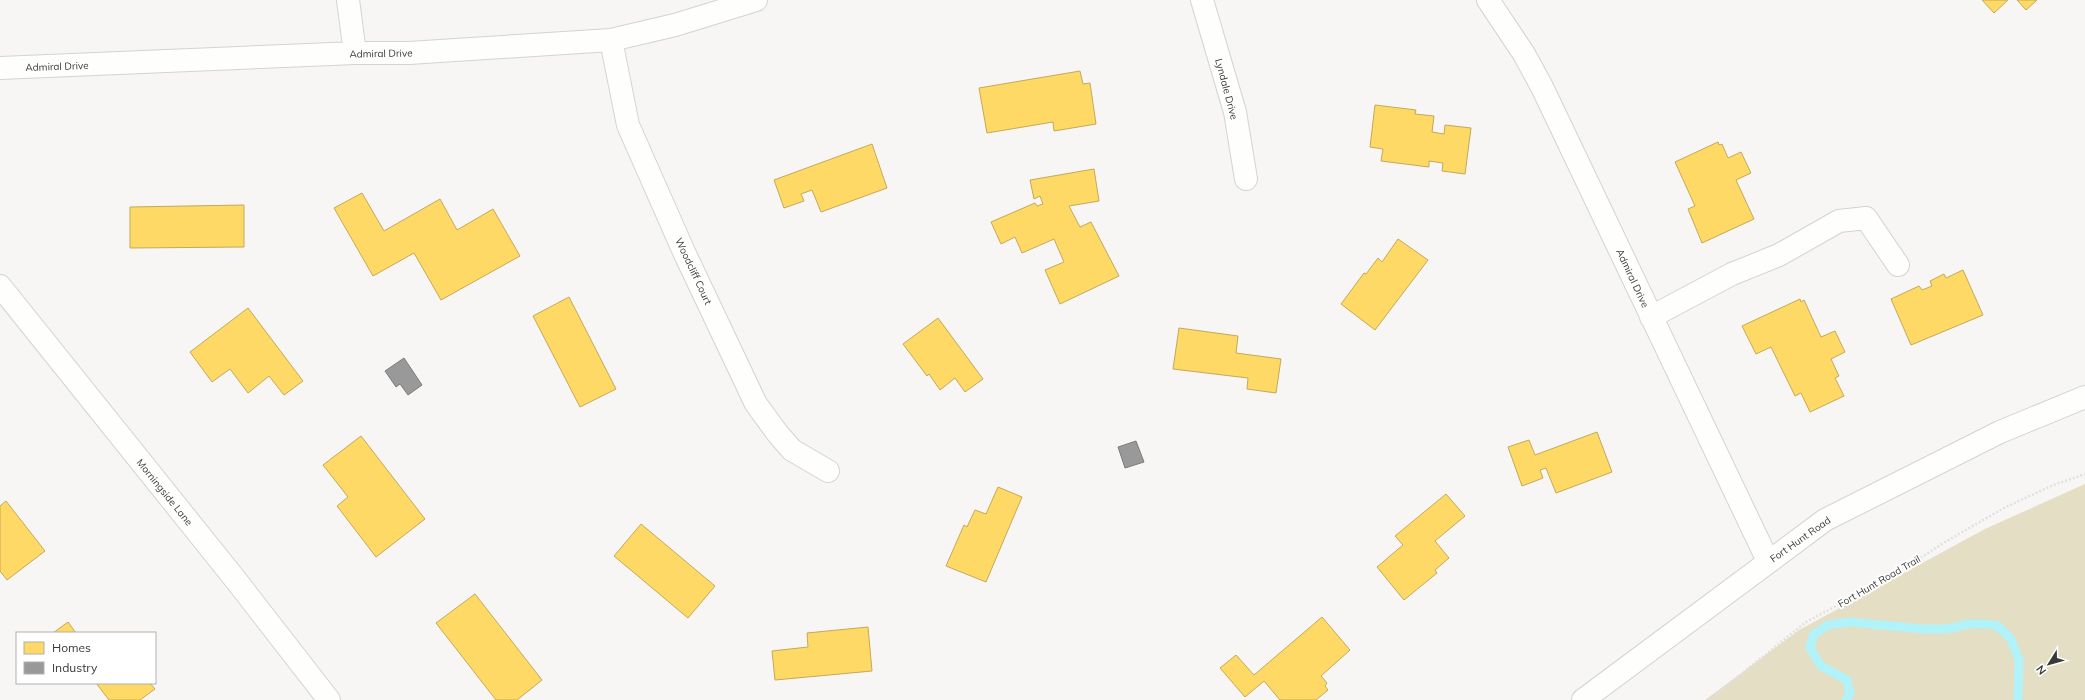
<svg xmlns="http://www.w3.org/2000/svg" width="2085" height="700" font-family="Mulish,sans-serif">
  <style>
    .green { fill: #e4dec4 }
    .homes { fill: #ffd966; stroke: #c4a958 }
    .industry { fill: #999; stroke: #7c7c7c }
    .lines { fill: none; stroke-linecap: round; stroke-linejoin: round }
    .stream { stroke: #b2f2f9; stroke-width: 9 }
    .minor-casing { stroke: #d3d3d1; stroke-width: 24 }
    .major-casing { stroke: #d3d3d1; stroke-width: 24 }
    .path { stroke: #e0e0e0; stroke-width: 2.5; stroke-dasharray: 2 2; stroke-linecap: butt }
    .minor { stroke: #fefefd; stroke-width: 22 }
    .major { stroke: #fefefd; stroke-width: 22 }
    .labels { text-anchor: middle; stroke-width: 4; stroke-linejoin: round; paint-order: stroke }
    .street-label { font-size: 10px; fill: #393937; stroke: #fff }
  </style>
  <rect width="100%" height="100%" fill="#f7f6f4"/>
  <path class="green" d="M2085,484v216h-380l94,-70 186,-101z"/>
  <path class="homes" d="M1982,0h26l-14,13z
    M2017,0h20l-11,10z
    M1080,71l3,13 7,-1 6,41 -42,7 -1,-9 -66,11 -8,-45z
    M1375,105l41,5 -1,4 19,2 -2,16 12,2 1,-9 26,3 -6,46 -23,-3 1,-8 -14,-2v6l-48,-6 2,-12 -13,-2z
    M1718,142l1,3 3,-1 6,14 13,-6 10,21 -15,7 18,39 -52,24 -14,-34 7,-3 -20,-44z
    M872,144l15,44 -66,24 -9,-22 -11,4 3,7 -20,7 -10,-28z
    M1094,169l5,32 -30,5 11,21 11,-5 28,54 -59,28 -15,-34 19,-8 -10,-23 -32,14 -7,-16 -14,7 -10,-22 44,-19 2,3 6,-2 -3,-8 -6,3 -4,-19z
    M362,193l22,38 56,-32 17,31 36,-21 27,47 -79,44 -27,-47 -41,23 -39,-68z
    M244,205v42l-114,1v-41z
    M1398,239l30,21 -53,70 -34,-26 23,-31 2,1 12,-16 4,4z
    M1963,270l20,45 -72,30 -20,-46 28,-13 3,4 10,-4 -2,-5 14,-7 2,4z
    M569,297l47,92 -36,18 -47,-91z
    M1800,299l1,3 3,-2 17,37 14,-6 10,21 -14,7 8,17 -4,2 9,18 -34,16 -9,-19 -6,3 -24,-49 -15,7 -14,-28z
    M248,308l55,73 -19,14 -15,-19 -21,17 -18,-24 -18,13 -22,-30z
    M938,318l45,61 -18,13 -10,-14 -15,12 -11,-16 -2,2 -24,-32z
    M1179,328l59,8 -2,17 45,6 -5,34 -29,-4 1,-11 -75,-9z
    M1597,432l15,40 -56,21 -10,-25 -6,2 3,8 -21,8 -14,-39 21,-7 6,15z
    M361,436l64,83 -49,38 -39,-51 11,-9 -25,-32z
    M998,487l24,10 -36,85 -40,-16 18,-41 3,2 8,-17 11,4z
    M1446,494l19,22 -30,25 14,17 -14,12 2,3 -33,27 -27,-33 26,-22 -8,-9z
    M6,501l39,50 -38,29 -7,-9v-65z
    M641,524l74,62 -27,32 -74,-62z
    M475,594l67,86 -25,20h-21l-60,-77z
    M1322,617l28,33 -29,26 6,7 -2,3 3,4 -12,10h-36l-16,-19 -19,16 -25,-29 16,-13 18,20z
    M68,622l8,11h-23z
    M868,627l4,44 -97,9 -3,-29 36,-4 -1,-14z
    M96,683h54l5,6 -15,11h-31z"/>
  <path class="industry" d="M404,358l18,27 -14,10 -8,-11 -4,3 -11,-16z
    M1136,441l8,21 -19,6 -7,-21z"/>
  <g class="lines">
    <path class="stream" d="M1846,700l4,-6 -3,-14 -26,-14 -11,-18 4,-14 14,-9 22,-3 73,7h23l23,-5h19l10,2 13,13 8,21 -1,40"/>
    <g class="minor-casing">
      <path id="minor" d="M348,0l7,53
        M1202,0l33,112 11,67
        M1488,0l36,54 18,33 226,474
        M611,40l17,85 56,127 72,152 22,30 14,16 36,21
        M0,68l355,-15h54l202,-13 64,-15 81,-25
        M1651,317l81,-43 47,-19 60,-34 27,-3 32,47"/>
    </g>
    <g class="major-casing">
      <path id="major" d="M0,286l235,293 94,121
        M1583,700l242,-180 175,-88 85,-35"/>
    </g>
    <path class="path" d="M1709,700l97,-78 83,-44 56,-36 59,-34 47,-22 34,-12"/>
    <use href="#minor" class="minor"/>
    <use href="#major" class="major"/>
  </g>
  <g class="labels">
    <g class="street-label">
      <text transform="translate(381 53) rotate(-1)" y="4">Admiral Drive</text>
      <text transform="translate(57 66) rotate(-2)" y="4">Admiral Drive</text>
      <text transform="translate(1227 89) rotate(75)" y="4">Lyndale Drive</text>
      <text transform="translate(694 271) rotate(65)" y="4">Woodcliff Court</text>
      <text transform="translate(1633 278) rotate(65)" y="4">Admiral Drive</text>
      <text transform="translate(165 492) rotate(51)" y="4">Morningside Lane</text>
      <text transform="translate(1800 539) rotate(-35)" y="4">Fort Hunt Road</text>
      <text transform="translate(1879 581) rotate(-30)" y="4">Fort Hunt Road Trail</text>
    </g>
  </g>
  <rect x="16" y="632" width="140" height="52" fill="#ffffff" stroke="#b0b0af"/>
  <rect x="24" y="642" width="20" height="12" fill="#ffd966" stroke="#b0b0af"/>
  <text x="52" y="652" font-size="12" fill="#393937">Homes</text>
  <rect x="24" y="662" width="20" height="12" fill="#999999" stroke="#b0b0af"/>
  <text x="52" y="672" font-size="12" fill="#393937">Industry</text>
  <g transform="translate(2049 664) rotate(233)" stroke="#ffffff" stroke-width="3" paint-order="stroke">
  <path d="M0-3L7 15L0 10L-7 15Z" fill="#393937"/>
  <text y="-6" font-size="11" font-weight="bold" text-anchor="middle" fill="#393937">N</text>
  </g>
</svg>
